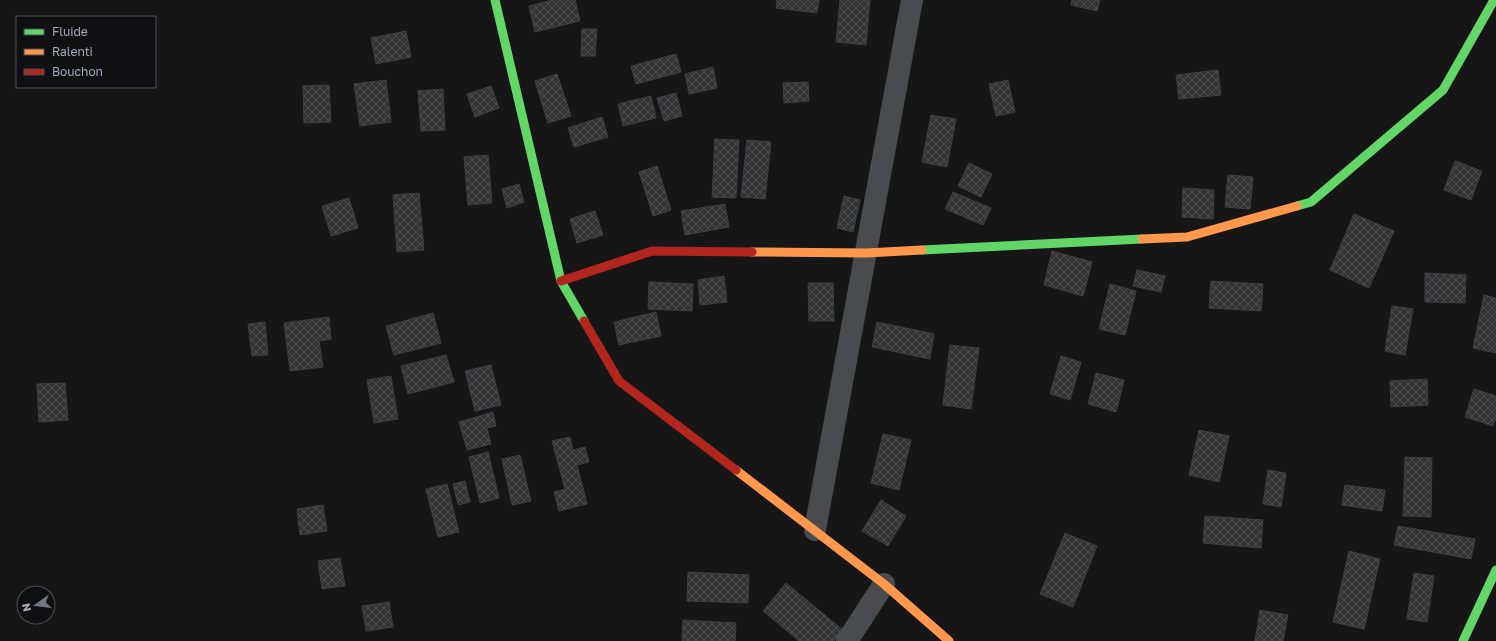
<svg xmlns="http://www.w3.org/2000/svg" width="1496" height="641" font-family="'Golos Text',sans-serif">
  <style>
    .building { fill: url(#building-cross-hatch); stroke: #3e3f42 }
    .lines { fill: none; stroke-linecap: round; stroke-linejoin: round }
    .street { stroke: #494b4f; stroke-width: 22 }
    .fast { stroke: #63d668; stroke-width: 9 }
    .slow { stroke: #ff974d; stroke-width: 9 }
    .jam { stroke: #b3261e; stroke-width: 9 }
  </style>
  <defs>
    <pattern id="building-cross-hatch" width="8" height="8" patternUnits="userSpaceOnUse"><rect width="8" height="8" fill="#343435"/><path d="M0 0l8 8M0 8l8-8" fill="none" stroke="#4e4f50"/></pattern>
  </defs>
  <rect width="100%" height="100%" fill="#161616"/>
  <path class="building" d="M552,0h23l5,21 -45,11 -6,-26z
    M777,0h42l-2,13 -41,-5z
    M840,0h30l-4,45 -30,-3z
    M1072,0h28l-3,11 -26,-6z
    M582,29h15l-2,27h-14z
    M406,31l5,26 -35,7 -5,-26z
    M676,54l5,18 -45,12 -5,-18z
    M713,67l4,21 -28,6 -4,-20z
    M1218,70l3,25 -42,4 -3,-24z
    M557,74l14,42 -23,7 -13,-42z
    M386,80l5,42 -31,4 -6,-42z
    M1008,80l7,32 -19,4 -7,-32z
    M808,82l1,19 -25,2 -1,-20z
    M329,85l2,37 -27,1 -1,-37z
    M491,86l8,22 -24,9 -8,-23z
    M443,89l2,41 -24,1 -3,-40z
    M676,93l6,23 -18,5 -7,-23z
    M651,96l5,22 -33,8 -5,-22z
    M931,115l25,4 -9,48 -25,-5z
    M602,117l6,20 -34,10 -6,-19z
    M715,139l24,1 -3,58 -24,-1z
    M747,140l24,2 -6,57 -24,-2z
    M488,155l4,48 -24,2 -4,-48z
    M1455,161l27,10 -11,29 -27,-10z
    M969,163l23,11 -11,23 -23,-11z
    M657,166l14,44 -18,6 -14,-44z
    M1228,175l25,2 -3,32 -25,-2z
    M519,184l5,18 -17,6 -5,-19z
    M1183,188l31,2 -1,29 -31,-2z
    M953,192l38,16 -8,17 -38,-16z
    M419,193l5,57 -27,2 -4,-57z
    M844,196l16,4 -7,32 -16,-4z
    M349,198l9,30 -27,8 -9,-30z
    M725,204l4,23 -44,8 -4,-24z
    M595,211l8,24 -26,8 -7,-24z
    M1354,214l40,17 -25,57 -39,-18z
    M1052,251l40,11 -9,34 -39,-11z
    M1137,270l28,6 -4,16 -28,-6z
    M1425,273l41,2 -1,28 -40,-1z
    M724,276l3,26 -27,3 -2,-25z
    M1211,281l52,3 -2,27 -52,-3z
    M649,282l44,2 -1,27 -44,-2z
    M808,283h25l1,38h-25z
    M1110,284l26,7 -11,44 -26,-6z
    M1484,295l12,3v55l-23,-5z
    M1392,306l21,3 -8,46 -20,-4z
    M656,312l5,24 -42,9 -5,-23z
    M433,313l8,30 -47,12 -8,-29z
    M329,317l2,22 -12,2 4,26 -33,4 -6,-48z
    M265,322l3,33 -16,1 -4,-32z
    M877,322l57,12 -4,25 -58,-12z
    M950,345l29,3 -8,61 -28,-4z
    M446,355l8,27 -46,12 -7,-28z
    M1061,356l20,6 -11,38 -20,-6z
    M491,365l10,40 -26,6 -10,-40z
    M1096,373l28,7 -8,32 -28,-8z
    M391,376l7,43 -24,4 -7,-43z
    M1427,379l1,26 -37,2 -1,-26z
    M65,383l3,37 -29,2 -2,-38z
    M1474,389l22,7v22l-3,8 -28,-9z
    M493,412l3,14 -9,2 4,16 -24,6 -8,-28z
    M1199,430l30,6 -10,46 -30,-7z
    M883,434l28,6 -12,50 -28,-7z
    M570,437l3,13 12,-3 4,15 -12,3 10,39 -28,7 -5,-19 11,-3 -13,-48z
    M488,452l11,46 -19,5 -11,-46z
    M520,455l11,46 -19,4 -10,-46z
    M1405,457l27,1 -1,59 -28,-1z
    M1268,470l18,3 -5,34 -18,-3z
    M465,481l5,21 -12,3 -5,-21z
    M447,484l12,48 -21,5 -12,-48z
    M1345,485l40,5 -3,21 -40,-6z
    M881,500l25,16 -18,30 -26,-15z
    M323,505l4,26 -27,4 -3,-26z
    M1205,516l58,4 -2,28 -58,-5z
    M1398,526l77,13 -4,20 -77,-14z
    M1065,533l32,13 -24,61 -33,-13z
    M1349,551l31,8 -16,70 -31,-7z
    M340,558l5,28 -23,3 -4,-28z
    M688,572l61,3 -1,28 -61,-2z
    M1414,573l20,3 -7,46 -20,-3z
    M786,583l57,47 -9,11h-35l-36,-30z
    M389,602l4,25 -27,4 -4,-25z
    M1260,610l28,5 -5,26h-28z
    M683,620l53,3 -1,18h-53z"/>
  <g class="lines">
    <path class="street" d="M815,530l97,-530
      M847,641l37,-57"/>
    <path class="fast" d="M495,0l66,281 23,40
      M1297,206l14,-4 132,-112 51,-90
      M922,250l220,-11
      M1463,641l33,-71"/>
    <path class="slow" d="M1142,239l45,-2 110,-31
      M752,252l114,1 56,-3
      M736,470l148,114 65,57"/>
    <path class="jam" d="M561,281l91,-30 100,1
      M584,321l35,60 117,89"/>
  </g>
  <rect x="16" y="16" width="140" height="72" fill="#101012" stroke="#4c4e54"/>
  <rect x="24" y="29" width="20" height="6" fill="#63d668" stroke="#4c4e54"/>
  <text x="52" y="36" font-size="12" fill="#a6aab7">Fluide</text>
  <rect x="24" y="49" width="20" height="6" fill="#ff974d" stroke="#4c4e54"/>
  <text x="52" y="56" font-size="12" fill="#a6aab7">Ralenti</text>
  <rect x="24" y="69" width="20" height="6" fill="#b3261e" stroke="#4c4e54"/>
  <text x="52" y="76" font-size="12" fill="#a6aab7">Bouchon</text>
  <g transform="translate(36 605) rotate(256)"><circle r="19" fill="#101012" stroke="#4c4e54"/>
  <path d="M0-3L7 15L0 10L-7 15Z" fill="#74767f"/>
  <text y="-6" font-size="11" font-weight="bold" text-anchor="middle" fill="#a6aab7">N</text>
  </g>
</svg>
